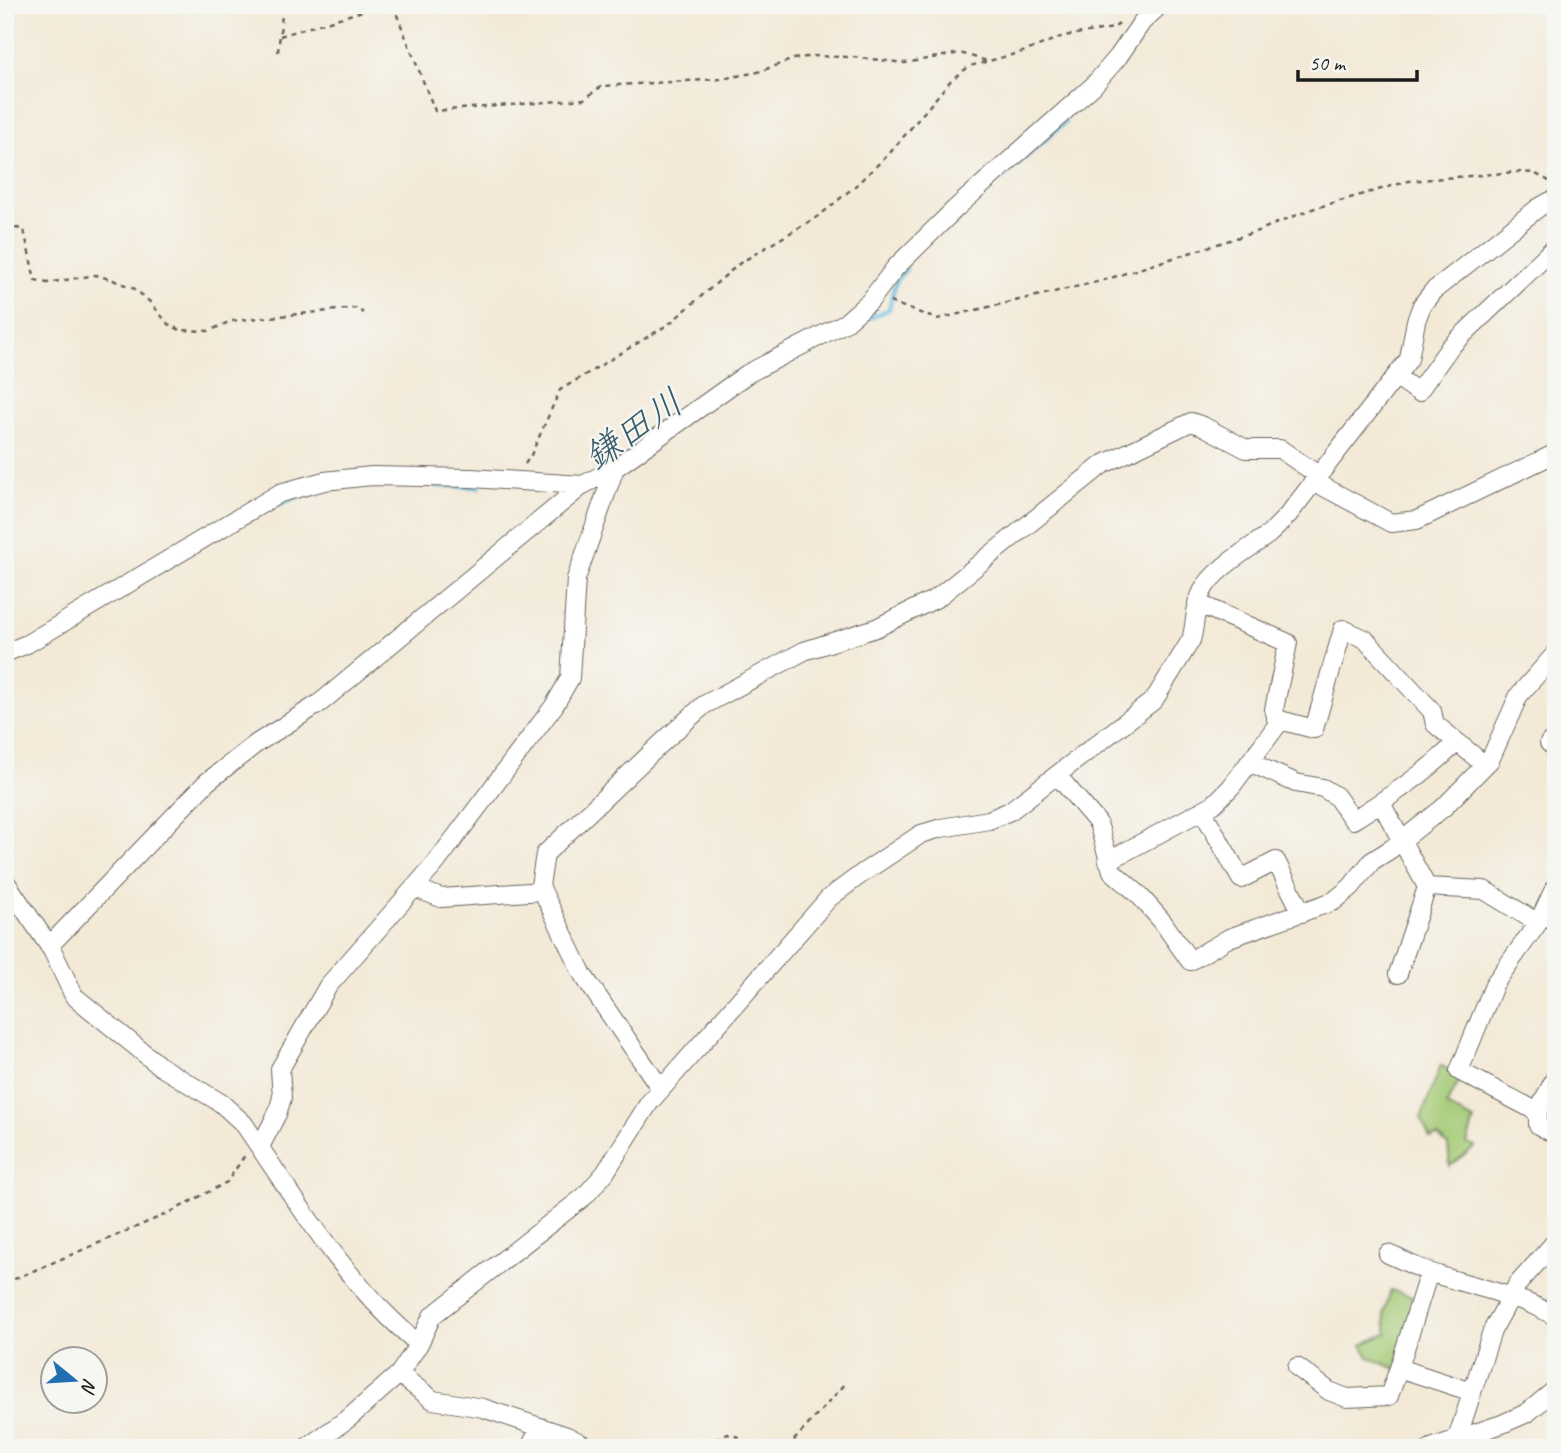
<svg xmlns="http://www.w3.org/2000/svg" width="1561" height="1453" font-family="Caveat,'Klee One',sans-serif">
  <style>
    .green { fill: #a4cb77; stroke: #60744a; stroke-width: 2 }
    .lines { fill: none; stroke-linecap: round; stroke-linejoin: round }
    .stream { stroke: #61badf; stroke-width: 4.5 }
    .minor-casing { stroke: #67645d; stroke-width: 20 }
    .path { stroke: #67645d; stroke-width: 2.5; stroke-dasharray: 5 5; stroke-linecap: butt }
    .minor { stroke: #fff; stroke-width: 18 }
    .labels { text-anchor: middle; stroke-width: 5; stroke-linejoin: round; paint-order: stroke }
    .water-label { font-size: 37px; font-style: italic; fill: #385b6a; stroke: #f6f6f2 }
  </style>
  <rect width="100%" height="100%" fill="#f6f6f2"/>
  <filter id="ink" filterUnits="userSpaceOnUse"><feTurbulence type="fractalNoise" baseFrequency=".0143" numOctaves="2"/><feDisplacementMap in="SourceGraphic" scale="14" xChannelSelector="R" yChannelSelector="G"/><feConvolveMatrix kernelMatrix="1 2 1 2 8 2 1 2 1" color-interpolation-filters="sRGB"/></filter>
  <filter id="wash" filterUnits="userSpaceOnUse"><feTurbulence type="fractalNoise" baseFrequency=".00686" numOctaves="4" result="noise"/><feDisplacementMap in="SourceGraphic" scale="28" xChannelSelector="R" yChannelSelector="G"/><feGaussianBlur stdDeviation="1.57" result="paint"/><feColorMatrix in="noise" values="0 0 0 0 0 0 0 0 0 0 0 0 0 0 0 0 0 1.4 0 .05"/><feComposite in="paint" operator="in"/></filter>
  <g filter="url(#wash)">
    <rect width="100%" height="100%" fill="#f3e9d6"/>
    <path class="green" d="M1441,1065l20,13 -15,28 28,14 -7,24 8,3 -25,19 -2,-21 -10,-9 -8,2 -9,-20z
      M1391,1290l25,8 -18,72 -29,-13 -7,-12 25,-12 -3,-20z"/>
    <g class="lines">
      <path class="stream" d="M1001,179l64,-57
        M852,327l37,-18 7,-29 10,-11
        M435,486l44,1
        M274,506l24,-9"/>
    </g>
  </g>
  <g filter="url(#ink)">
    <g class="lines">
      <g class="minor-casing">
        <path id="minor" d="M1396,376l22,16 32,-45 102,-97 4,6
          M1313,481l78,42 26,-3 139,-67
          M5,653l22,-9 253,-151 44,-12 48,-5 99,2 112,7 32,-17 132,-94 98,-51 25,-22 25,-33 60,-59 138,-123 25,-29 24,-35 18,-17
          M1276,719l38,10 29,-100 22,10 67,72 3,13 50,41
          M1556,736l-7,7 7,5
          M1249,762l47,21 27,5 13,8 17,24c38,-24 73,-47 104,-78
          M1057,775l41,48 14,48 26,23 24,27 28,40 39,-23 105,-37 17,-14 21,-26 19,-12 52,-41 47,-48 29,-65 37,-42
          M1381,803l46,84 57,3 54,33
          M1202,810l39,69 35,-18 26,52
          M1108,861l106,-57 17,-17 47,-63 -4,-15 14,-66 -91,-40
          M5,881l47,69 22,46 87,71 60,36 23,21c51,75 104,163 175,220
          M415,888l26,10 101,-7
          M49,946l158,-164 50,-39 63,-40 263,-218
          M1398,974l29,-87
          M1556,1076l-18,36v13l18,10
          M661,1089l-78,-114 -43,-89 5,-32 121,-115 38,-34 100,-54 72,-23 61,-30 165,-133 89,-43 12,4 43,23h34l38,26
          M1538,1112l-79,-41 36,-88 43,-60 18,-38
          M260,1147l17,-33 5,-16 -2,-29 48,-83 107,-122 119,-158 16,-28 6,-99 39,-111
          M1388,1254c17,7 33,16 50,21 40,13 82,20 118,42
          M1429,1272l-30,96 73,24
          M1297,1367l32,24 18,7 42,-2 10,-28
          M399,1374l34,26 50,8 84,28 23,12
          M306,1448l43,-30 50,-44 20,-30 13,-28 153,-120 20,-23 44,-70 180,-205 35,-26 57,-38 20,-6 48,-8 21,-9 144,-111 37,-60c5,-16 3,-33 11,-48 10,-22 47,-43 67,-58 7,-6 13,-13 19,-19l121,-156 7,-38 6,-16 11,-14 105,-83 18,-10
          M530,1448l10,-21
          M1431,1448l71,-24 25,-11 29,-24
          M1454,1448l38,-117 25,-46 39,-44
          M1554,1448l2,-2"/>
      </g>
      <path class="path" d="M393,5l42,106 149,-12 18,-13 119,-7 37,-7 36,-13 18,-3 41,1 52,6 55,-10 27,8
        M280,36l102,-31
        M278,52l5,-47
        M5,229l12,-1 7,2 11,50 12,3 49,-8 17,5 22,9 16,14 17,21 12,6 29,1 22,-10 126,-13 6,5
        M890,302l47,17 164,-38 154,-49 57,-23 97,-28 107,-9 18,1 17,9
        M525,464l6,-9 29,-65 109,-66 71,-61 80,-48 34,-28 35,-33 63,-75 18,-13 56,-15 37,-15 51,-8 7,-6
        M5,1283l164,-70 58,-31 18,-27
        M698,1448l29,-14 12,3 7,11
        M787,1448l60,-66"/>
      <use href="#minor" class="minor"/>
    </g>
  </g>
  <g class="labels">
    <g class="water-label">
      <text transform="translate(633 429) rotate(-35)" y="13">鎌田川</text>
    </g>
  </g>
  <rect width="1561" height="1453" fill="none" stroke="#f6f6f2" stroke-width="28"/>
  <g transform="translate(74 1380) rotate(108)"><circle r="33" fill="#f6f6f2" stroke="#9f9f9c" stroke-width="2"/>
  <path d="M0-5L12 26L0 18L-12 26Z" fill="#1f6fb2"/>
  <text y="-10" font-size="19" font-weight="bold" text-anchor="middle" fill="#1c1c1c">N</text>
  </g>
  <path d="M1298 70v10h119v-10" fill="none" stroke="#1c1c1c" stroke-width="3.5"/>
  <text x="1309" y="70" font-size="21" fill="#1c1c1c" stroke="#f6f6f2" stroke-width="5" paint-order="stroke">50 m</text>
</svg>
